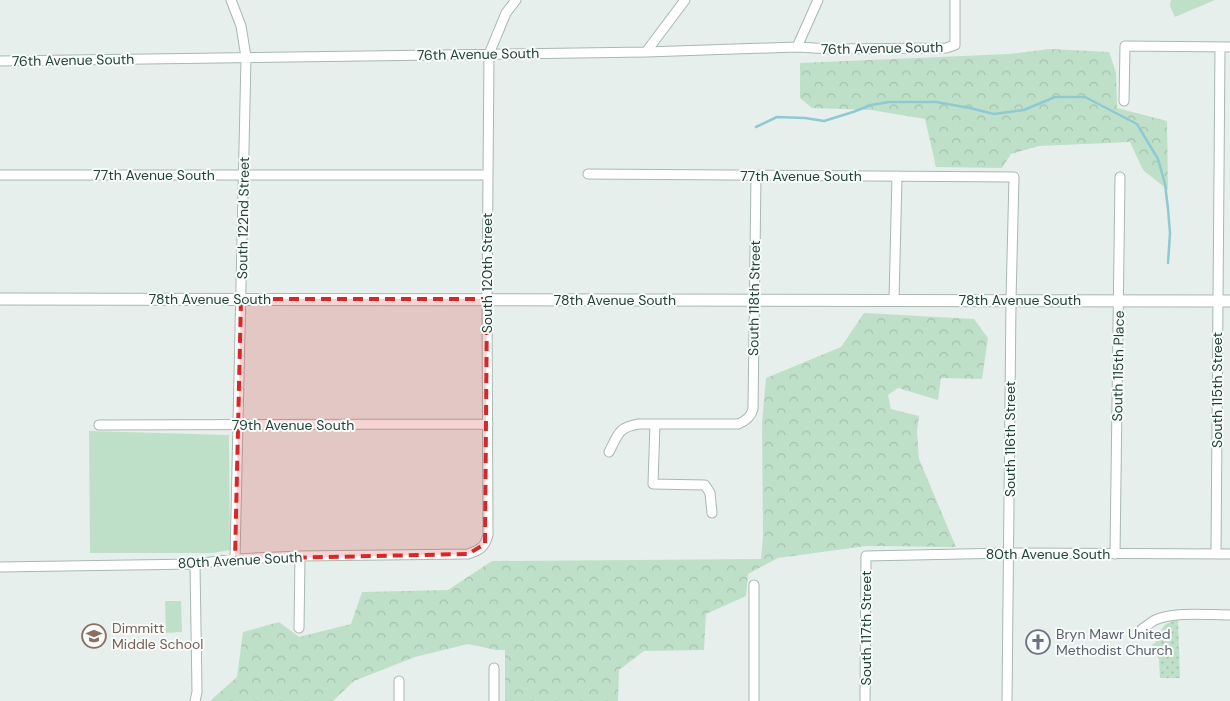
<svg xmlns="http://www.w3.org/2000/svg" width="1230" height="701" font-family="'DM Sans',sans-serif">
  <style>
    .forest { fill: url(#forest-crowns) }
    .park { fill: url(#park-dots) }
    .garden { fill: #bfe0c8 }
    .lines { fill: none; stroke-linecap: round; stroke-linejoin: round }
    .stream { stroke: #8ec9d4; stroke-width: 2.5 }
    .minor-casing { stroke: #a8b8b2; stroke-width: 11 }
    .tertiary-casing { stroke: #a8b8b2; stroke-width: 13 }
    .minor { stroke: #fff; stroke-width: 9 }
    .tertiary { stroke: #fff; stroke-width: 11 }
    .marked { fill: #d62828; fill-opacity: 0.2; stroke: #d62828; stroke-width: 4; stroke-dasharray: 10 6; stroke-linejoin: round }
    .labels { text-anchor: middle; stroke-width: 4; stroke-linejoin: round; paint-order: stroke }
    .street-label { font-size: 14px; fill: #24423a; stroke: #f7fbf9 }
    .education-label { font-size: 14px; fill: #785e54; stroke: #f7fbf9; text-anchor: start }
    .worship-label { font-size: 14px; fill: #5b616d; stroke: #f7fbf9; text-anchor: start }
  </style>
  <defs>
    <pattern id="forest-crowns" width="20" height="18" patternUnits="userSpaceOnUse" patternTransform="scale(1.25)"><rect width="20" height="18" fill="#bfe0c8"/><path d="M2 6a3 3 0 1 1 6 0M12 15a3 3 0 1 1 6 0" fill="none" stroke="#a4c1ad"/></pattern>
    <pattern id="park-dots" width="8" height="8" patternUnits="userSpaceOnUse" patternTransform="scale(1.25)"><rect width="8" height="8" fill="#bfe0c8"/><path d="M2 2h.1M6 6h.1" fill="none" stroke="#a4c1ad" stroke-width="1.8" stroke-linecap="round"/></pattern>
  </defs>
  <rect width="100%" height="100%" fill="#e6efeb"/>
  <path class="forest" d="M1050,49l59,3 7,20 1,36 50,13 1,69 -25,-20 -13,-28 -91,4 -28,8 -9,14 -66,-1 -11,-48 -54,-9 -59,-2 -12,-10v-35l209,-9z
    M864,313l110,6 14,19 -6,41 -41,-1 -3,22 -40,-12 -10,7 3,14 28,7 -2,15 2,28 37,88 -90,-1 -88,12 -30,16 -2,22 -40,18 -2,36 -60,1 -25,19 -1,31h-113v-51h-9l-28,-6 -53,13 -61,24 -21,20h-123l27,-24 6,-45 36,-10 20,15 52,-13 11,-32 86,-2 44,-29 269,-2 2,-23 -1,-113 4,-45 75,-31z"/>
  <path class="park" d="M1178,620l2,58h-20l-1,-19 -7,-14c15,-10 1,-20 26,-25z"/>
  <path class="garden" d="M1171,0h44l-40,17 -5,-11z
    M89,431l140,4 1,115 -17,3h-123z
    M165,601h16l1,31 -16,1z"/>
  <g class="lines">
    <path class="stream" d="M756,127l21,-10 28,1 19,3 29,-9 18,-7 18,-3h47l34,6 24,6 30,-4 31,-13h30l52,27 21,35 7,25 3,25 2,24 -2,30"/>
    <g class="minor-casing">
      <path id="minor" d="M231,0l10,26 5,31 -11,502
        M797,47l21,-47
        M646,52l39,-52
        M0,61l646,-9 151,-5 34,2 115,-1 9,-3v-45
        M1124,101l1,-55 105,1
        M588,174l426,3 -3,123 -4,401
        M0,175h488
        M894,301l3,-125
        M655,424l-2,60 52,1 5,8 2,20
        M99,425l389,-1
        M609,452c9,-17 9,-25 30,-28h99c8,-3 13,-7 15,-15l3,-233
        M1115,554l5,-377
        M1216,554l4,-507
        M0,567l195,-3 40,-5 65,-3 168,-2c12,-4 17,-7 20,-19l-1,-236 2,-245 17,-41 10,-13
        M299,628l1,-72
        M1142,629c4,-3 8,-6 13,-9 19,-9 54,-5 75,-5
        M195,701l2,-9 -2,-128
        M399,701v-20
        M494,701v-33
        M754,701v-116
        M865,701l1,-145 143,-3 221,1"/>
    </g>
    <g class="tertiary-casing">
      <path id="tertiary" d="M0,299l1230,2"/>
    </g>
    <use href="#minor" class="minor"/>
    <use href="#tertiary" class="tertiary"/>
  </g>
  <path class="marked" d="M241,299h246l-2,245 -17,10 -233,5z"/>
  <defs>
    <g id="school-ring" transform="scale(1.25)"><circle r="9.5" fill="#f7fbf9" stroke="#8d6e63" stroke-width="1.5"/><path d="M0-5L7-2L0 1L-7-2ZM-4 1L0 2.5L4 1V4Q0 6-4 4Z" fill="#8d6e63"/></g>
    <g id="church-ring" transform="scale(1.25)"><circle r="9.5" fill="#f7fbf9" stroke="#6b7280" stroke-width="1.5"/><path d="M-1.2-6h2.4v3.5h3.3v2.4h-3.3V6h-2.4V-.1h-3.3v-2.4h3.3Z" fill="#6b7280"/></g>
  </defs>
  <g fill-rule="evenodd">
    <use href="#school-ring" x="94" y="636"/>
    <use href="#church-ring" x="1038" y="642"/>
  </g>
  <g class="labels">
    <g class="street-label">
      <text transform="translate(882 48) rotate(-1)" y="5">76th Avenue South</text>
      <text transform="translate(478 54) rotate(-1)" y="5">76th Avenue South</text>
      <text transform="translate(73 60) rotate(-1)" y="5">76th Avenue South</text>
      <text x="154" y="180">77th Avenue South</text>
      <text x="801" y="181">77th Avenue South</text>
      <text transform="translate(243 218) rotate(-89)" y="5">South 122nd Street</text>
      <text transform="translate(487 273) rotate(-90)" y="5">South 120th Street</text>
      <text transform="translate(754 298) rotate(-89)" y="5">South 118th Street</text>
      <text x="210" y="304">78th Avenue South</text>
      <text x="615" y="305">78th Avenue South</text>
      <text x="1020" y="305">78th Avenue South</text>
      <text transform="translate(1118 366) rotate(-89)" y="5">South 115th Place</text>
      <text transform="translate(1217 390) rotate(-90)" y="5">South 115th Street</text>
      <text x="293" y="430">79th Avenue South</text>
      <text transform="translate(1010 439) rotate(-90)" y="5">South 116th Street</text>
      <text x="1048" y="559">80th Avenue South</text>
      <text transform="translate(240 560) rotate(-3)" y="5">80th Avenue South</text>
      <text transform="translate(866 628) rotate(-90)" y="5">South 117th Street</text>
    </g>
    <g class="education-label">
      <text x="112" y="633">Dimmitt<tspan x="112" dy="16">Middle School</tspan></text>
    </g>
    <g class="worship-label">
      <text x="1056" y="639">Bryn Mawr United<tspan x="1056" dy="16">Methodist Church</tspan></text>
    </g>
  </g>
</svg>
